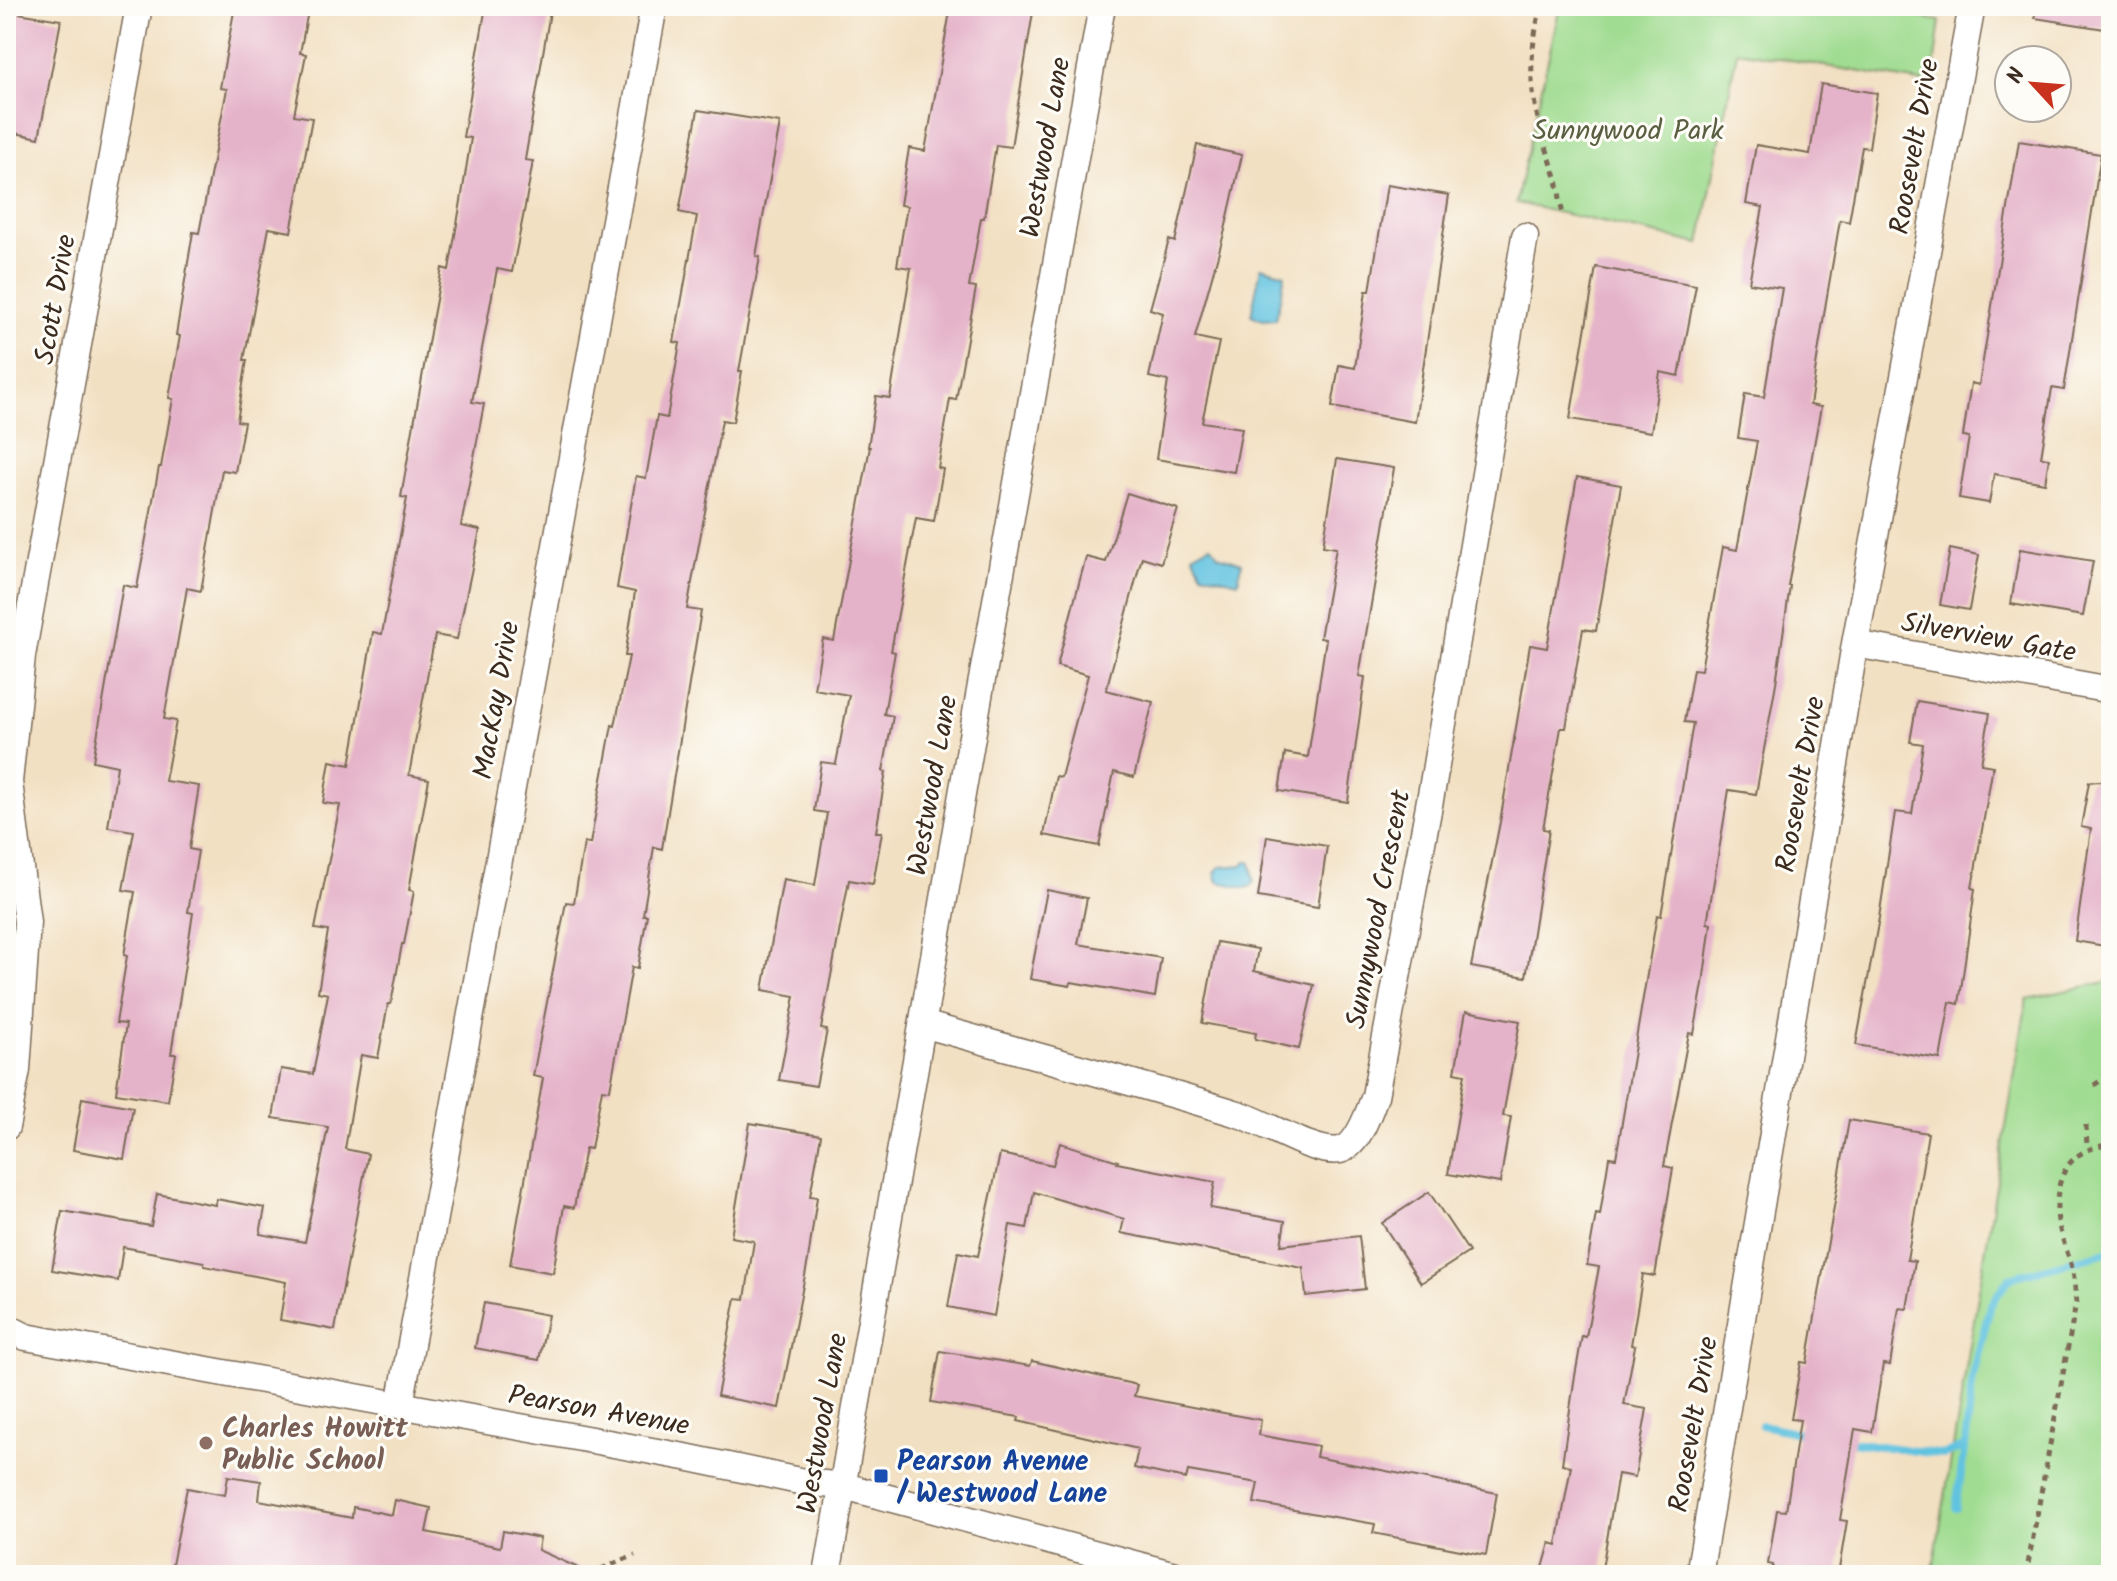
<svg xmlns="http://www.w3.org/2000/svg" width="2117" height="1581" font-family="Kalam,sans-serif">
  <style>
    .green { fill: #a0dc91; stroke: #6e8358; stroke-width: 2 }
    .water { fill: #62c3e0; stroke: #4e767f; stroke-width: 2 }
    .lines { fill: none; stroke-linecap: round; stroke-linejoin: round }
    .stream { stroke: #62c3e0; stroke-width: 8 }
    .building { fill: #e5b3c9 }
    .street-casing { stroke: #7b6a57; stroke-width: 29 }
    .path { stroke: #7b6a57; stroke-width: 5; stroke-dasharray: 6 6; stroke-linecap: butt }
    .street { stroke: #fff; stroke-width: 26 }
    .education-dot { fill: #8d6e63; stroke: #fdfcf7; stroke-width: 3 }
    .transit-dot { fill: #1a4fb4; stroke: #fdfcf7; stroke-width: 3 }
    .labels { text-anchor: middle; stroke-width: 6; stroke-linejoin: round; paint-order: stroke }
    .park-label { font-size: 28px; fill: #595f40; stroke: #fdfcf7 }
    .street-label { font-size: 28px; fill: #3b2a1e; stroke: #fdfcf7 }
    .education-label { font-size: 28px; font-weight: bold; fill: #785e54; stroke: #fdfcf7; text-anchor: start }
    .transit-label { font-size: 28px; font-weight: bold; fill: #164399; stroke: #fdfcf7; text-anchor: start }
  </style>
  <rect width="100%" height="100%" fill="#fdfcf7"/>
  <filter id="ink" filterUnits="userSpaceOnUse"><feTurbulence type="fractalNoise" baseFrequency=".0125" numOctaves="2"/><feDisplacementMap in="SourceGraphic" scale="16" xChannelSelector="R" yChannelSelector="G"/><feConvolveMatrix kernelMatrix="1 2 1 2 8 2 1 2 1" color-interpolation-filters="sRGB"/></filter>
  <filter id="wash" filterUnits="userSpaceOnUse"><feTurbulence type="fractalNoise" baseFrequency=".006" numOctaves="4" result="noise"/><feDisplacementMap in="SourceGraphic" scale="32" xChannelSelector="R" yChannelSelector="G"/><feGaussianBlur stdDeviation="1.8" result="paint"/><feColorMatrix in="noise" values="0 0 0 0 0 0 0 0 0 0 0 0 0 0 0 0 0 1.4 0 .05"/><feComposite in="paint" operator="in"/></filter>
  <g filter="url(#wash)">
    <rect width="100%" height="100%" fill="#f2e0c2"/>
    <path class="green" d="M1560,6h300l80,15 -8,63 -195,-33 -37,193 -184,-41z
      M2111,981v594h-179l95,-576z"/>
    <path class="water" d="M1261,267l24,7 -9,45 -13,1 -12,-5z
      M1211,545l7,10 24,8 -4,19 -36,-9 -9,-18z
      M1246,861l5,2 3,18 -3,5 -5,2 -28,-6 -3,-10 5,-5 24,-2z"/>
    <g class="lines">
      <path class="stream" d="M1762,1425l46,10
        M1845,1441l99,14 21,-9 8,-70 17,-70 19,-28 102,-27
        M1956,1508l9,-62"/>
    </g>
    <g id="blocks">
      <path class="building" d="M235,6h74l-9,47 6,1 -12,61 18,3 -21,114 -22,-4 -25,132h3l-10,61 7,1 -9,50 -13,-2 -21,121 -14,-3 -23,131 12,2 -11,60 34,5 -10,63 9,2 -10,61 5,1 -22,141h5l-8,47 -52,-8 10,-69 -10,-1 11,-67 -3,-1 11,-63 -12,-2 11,-59 -26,-4 9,-61 -24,-5 30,-176 14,3 22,-121h2l12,-68 -4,-1 11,-62 -4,-1 17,-103 6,1 28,-144 -7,-1z
        M486,6h65l-26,154 8,1 -9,51 -12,60 -15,-3 -25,133 12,2 -23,122 19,4 -23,109 -22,-4 -26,140 20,4 -20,111 5,1 -10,53h-2l-11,60h-3l-10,54 -17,-3 -16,94 23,5 -33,176 -55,-10 6,-38 -82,-16v-4l-81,-15 -5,34 -66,-11 10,-59 89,15 6,-32 58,11 1,-6 49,9 -5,26 45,8 23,-115 -55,-9 8,-49 32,5 15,-80 -10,-2 10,-61 -13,-2 25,-124 -17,-2 7,-42 20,4 23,-133 9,2 25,-136 -6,-1 31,-176 10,-53 7,2 12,-69 10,-63 -8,-1z
        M951,6h83l-23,141 -15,-2 -12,73h-3l-12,69 7,1 -20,112 -6,-1 -12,69 5,1 -9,52 -18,-3 -25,133 4,1 -11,62 9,2 -10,55 3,1 -10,60h6l-9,52 -24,-4 -28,149 6,1 -11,56 -37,-6 16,-84 -32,-6 20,-111 32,6 12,-72 -13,-2 7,-49 15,2 13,-69 -35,-6 9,-50 11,2 36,-194h-2l8,-51 14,2 21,-130 -14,-2 10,-60 -7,-1 9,-57 16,3z
        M2036,6h75v24l-76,-12z
        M6,11l55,9 -22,118 -33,-7z
        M1821,84l56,9 -8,55 -7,-1 -13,75 -9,-2 -14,82 -16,103 11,2 -33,179h2l-14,97 -20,111 -27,-4 -22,133 4,1 -8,60 -9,50 -5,-1 -25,133 9,2 -18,108 -12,-2 -12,71 4,1 -11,59 23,4 -12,68 -17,-3 -17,101h-60l9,-32 7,2 14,-79 -9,-2 12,-82 8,-46 4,1 13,-70 -12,-2 9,-51 4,1 9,-58 7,1 41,-243 4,1 32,-193 -9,-1 9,-53 8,1 22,-123 14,3 20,-109 -19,-3 7,-44 19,3 18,-109 -33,-5 14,-76 -17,-3 10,-59 54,9z
        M698,110l82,13 -24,133 4,1 -21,114h3l-9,51 -11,-2 -35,189 14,2 -39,238 -8,-2 -11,68h4l-9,53 -6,-1 -22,123 -8,-1 -11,60 -6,-1 -11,60 -10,-2 -11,67 -43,-8 33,-187 -10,-2 33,-174 8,1 10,-60 6,1 22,-119 3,1 14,-70h-4l10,-64 -18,-4 19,-112 10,2 11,-62 10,2 13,-75 -6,-1 23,-126 -18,-4z
        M2019,141l82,13 -37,236 -12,-2 -11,69 8,1 -4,25 -51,-9 -5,29 -30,-5 10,-61 -6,-1 8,-53 8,2z
        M1197,145l45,10 -17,75 -30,107 24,5 -17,80 40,6 -8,44 -78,-13 12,-78 -19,-4 14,-64 -13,-4 19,-69 6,2z
        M1387,185l62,10 -34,227 -83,-15 7,-42 16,3 11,-77h4z
        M1596,267l100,18 -17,91 -19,-4 -9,60 -81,-13z
        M1337,459l57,9 -35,208 6,1 -17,125 -69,-11 6,-38 23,4 18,-118 -6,-1 16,-90 -13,-2z
        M1577,477l44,8 -25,146 -13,-2 -17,99h-5l-18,101 6,1 -23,147 -55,-10 29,-145 30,-177 17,3z
        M1127,493l51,16 -17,54 -19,-6 -36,133 47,12 -19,75 -20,-5 -15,74 -55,-11 12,-59 5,1 27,-102 -31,-9 29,-109 20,5z
        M1950,549l29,6 -10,55 -29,-5z
        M2020,549l73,12 -10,55 -72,-12z
        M1917,701l73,12 -9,51 12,2 -21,122 3,1 -16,115 -9,-2 -10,57 -84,-14 23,-127 16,-106 17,2 11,-70 -13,-2z
        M2099,781l12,1v165l-36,-6 16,-112 -10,-2 8,-45z
        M1267,836l60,10 -9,61 -60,-10z
        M1047,890l40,8 -9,46 83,14 -6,39 -84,-15 -1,4 -40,-7z
        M1217,942l41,7 -4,22 60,14 -15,64 -44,-10 1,-6 -54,-10z
        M1466,1011l54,10 -17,95 8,1 -11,66 -52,-9 17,-100 -10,-2z
        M82,1098l51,9 -9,52 -51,-9z
        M1849,1120l79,13 -21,127 8,1 -8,48 -8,-1 -9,57 -7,-1 -11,68 -17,-3 -15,91 7,1 -9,54h-67l2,-10 -5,-1 9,-54 9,1 14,-91 -9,-1 10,-57 6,1z
        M750,1123l71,12 -11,61 7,1 -9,63 -29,148 -62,-12 19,-98 9,1 9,-58 -23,-4z
        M1060,1143l58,18 -1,2 98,19 -5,26 75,13 -4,24 78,-9 6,53 -59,7 -3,-28 -182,-35 3,-14 -90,-27 -7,36 -17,-3 -16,91 -46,-9 10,-55 20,4 22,-102 53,11z
        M1429,1192l40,60 -48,31 -39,-60z
        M484,1303l64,12 -9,45 -64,-12z
        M940,1351l90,15 2,-5 105,24 -3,11 127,24 -2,15 59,11 -2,11 181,36 -11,62 -113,-22 2,-9 -121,-21 4,-20 -70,-12 -2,8 -52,-11 4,-19 -120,-28 1,-4 -88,-15z
        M228,1476l33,5 -2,19 93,18 1,-11 39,8 3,-15 36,8 -5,24 74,15 3,-16 37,7 -2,12 56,25h-424l17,-87 38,7z"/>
    </g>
  </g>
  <g filter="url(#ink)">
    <use href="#blocks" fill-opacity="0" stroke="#7b6a57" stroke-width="2"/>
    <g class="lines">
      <g class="street-casing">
        <path id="street" d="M1855,644l256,46
          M923,1024c105,30 211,58 315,90 27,8 77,41 102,36 18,-4 29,-38 35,-54l57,-307 93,-553
          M6,1127l11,-57 10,-148 -18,-140 13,-126 117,-650
          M6,1327l20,10 659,120 119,25 40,4 331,89
          M400,1405l254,-1399
          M827,1575l151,-873 124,-696
          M1699,1575l156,-931 117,-638"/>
      </g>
      <path class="path" d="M1541,6c-18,72 -8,103 15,171 4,12 3,24 7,36
        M2094,1085l17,-11
        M2086,1125l1,23
        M601,1569l34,-14
        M2026,1575l50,-272c-1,-10 -1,-21 -3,-31 -5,-22 -17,-43 -16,-66 0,-37 18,-59 54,-61"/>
      <use href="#street" class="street"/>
    </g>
  </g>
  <circle class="education-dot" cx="206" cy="1443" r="8"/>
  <rect class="transit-dot" x="873" y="1468" width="16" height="16" rx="4"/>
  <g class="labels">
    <g class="park-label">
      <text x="1628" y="139">Sunnywood Park</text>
    </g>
    <g class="street-label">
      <text transform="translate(1913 146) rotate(-80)" y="10">Roosevelt Drive</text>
      <text transform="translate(1044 147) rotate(-80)" y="10">Westwood Lane</text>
      <text transform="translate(54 299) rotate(-80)" y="10">Scott Drive</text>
      <text transform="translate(1989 636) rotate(10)" y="10">Silverview Gate</text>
      <text transform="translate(495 700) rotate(-80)" y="10">MacKay Drive</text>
      <text transform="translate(1799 784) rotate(-80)" y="10">Roosevelt Drive</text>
      <text transform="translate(931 785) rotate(-80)" y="10">Westwood Lane</text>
      <text transform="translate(1377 909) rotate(-79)" y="10">Sunnywood Crescent</text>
      <text transform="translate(599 1409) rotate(10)" y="10">Pearson Avenue</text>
      <text transform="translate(821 1423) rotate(-80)" y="10">Westwood Lane</text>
      <text transform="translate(1692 1424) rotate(-80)" y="10">Roosevelt Drive</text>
    </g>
    <g class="education-label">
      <text x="222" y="1437">Charles Howitt<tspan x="222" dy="32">Public School</tspan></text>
    </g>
    <g class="transit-label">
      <text x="897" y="1470">Pearson Avenue<tspan x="897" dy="32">/ Westwood Lane</tspan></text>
    </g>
  </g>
  <rect width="2117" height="1581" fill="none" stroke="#fdfcf7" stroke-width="32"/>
  <g transform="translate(2033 84) rotate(296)"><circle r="38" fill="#fdfcf7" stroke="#afa8a0" stroke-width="2"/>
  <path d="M0-6L14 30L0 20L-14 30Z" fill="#c8321e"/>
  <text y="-12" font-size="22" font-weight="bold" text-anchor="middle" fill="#3b2a1e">N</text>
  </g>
</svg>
